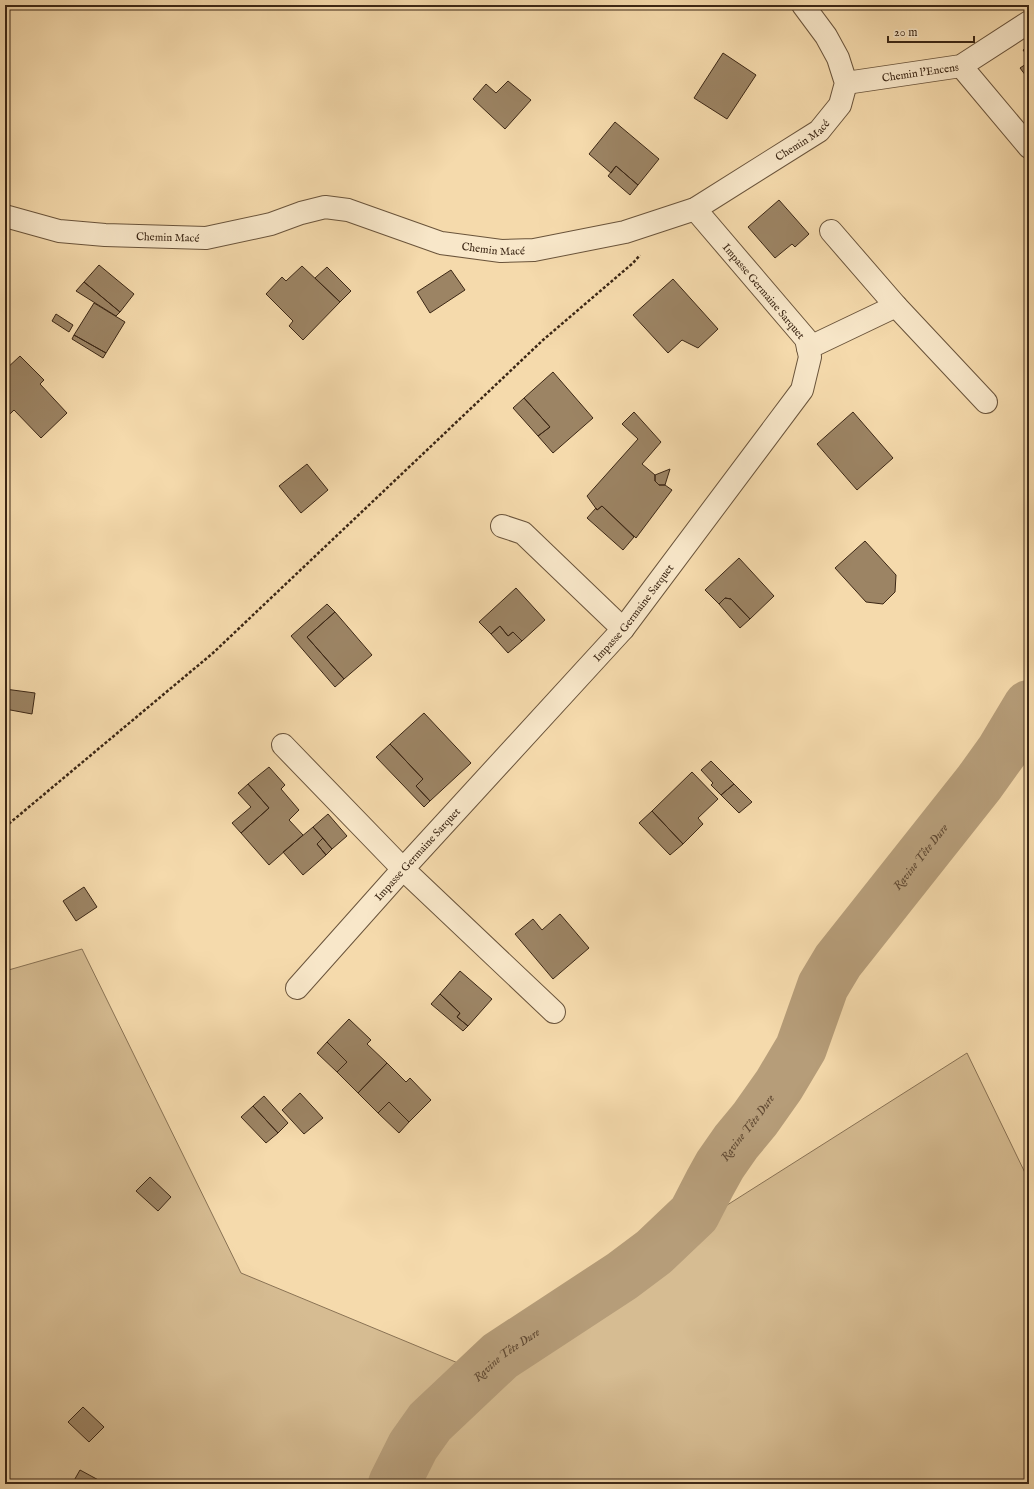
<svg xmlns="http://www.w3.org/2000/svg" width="1034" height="1489" font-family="'IM FELL English',serif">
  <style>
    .green { fill: #d6bc92; stroke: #897254 }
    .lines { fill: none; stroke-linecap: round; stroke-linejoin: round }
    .river { stroke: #b69d79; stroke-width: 52 }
    .building { fill: #9c8464; stroke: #3c2715 }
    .minor-casing { stroke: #6a543b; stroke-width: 24 }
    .path { stroke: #3c2715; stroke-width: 2.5; stroke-dasharray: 3 2; stroke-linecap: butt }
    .minor { stroke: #f8e7c9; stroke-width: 22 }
    .labels { text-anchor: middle; stroke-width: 3.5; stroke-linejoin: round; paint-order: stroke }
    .street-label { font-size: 11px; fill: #3c2715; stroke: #f8e7c9 }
    .water-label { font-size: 12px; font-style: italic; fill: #614a33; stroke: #f8e7c9 }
  </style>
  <rect width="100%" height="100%" fill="#f5daac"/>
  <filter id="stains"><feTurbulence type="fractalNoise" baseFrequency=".005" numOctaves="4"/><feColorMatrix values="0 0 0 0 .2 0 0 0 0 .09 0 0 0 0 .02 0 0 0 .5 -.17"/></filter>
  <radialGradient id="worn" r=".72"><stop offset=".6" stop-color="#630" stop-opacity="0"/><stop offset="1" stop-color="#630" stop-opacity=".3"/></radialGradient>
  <path class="green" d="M82,949l159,324 229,95 497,-315 62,128v303h-1024v-513z"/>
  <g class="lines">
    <path class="river" id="s1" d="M394,1484l19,-38 17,-24 70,-66 122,-80 32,-24 40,-38 16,-31 10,-18 16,-23 19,-23 24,-34 22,-37 22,-62 15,-25 141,-178 23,-32 27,-45"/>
  </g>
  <path class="building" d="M1029,46v12l-6,-8z
    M723,53l33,22 -29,44 -33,-21z
    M1029,62v18l-9,-12z
    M508,81l23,19 -26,29 -32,-30 13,-15 10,9z
    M615,122l44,37 -21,26 -22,-19 -5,7 -22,-19z
    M616,166l22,19 -8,10 -22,-19z
    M779,200l30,34 -14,13 -3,-3 -17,14 -27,-31z
    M99,265l35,29 -14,18 -36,-30z
    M302,266l38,36 -37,38 -14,-14 4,-5 -27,-27 16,-17 4,4z
    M327,267l24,24 -11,11 -25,-24z
    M451,270l14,20 -35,23 -13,-21z
    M673,279l45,50 -20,19 -16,-8 -14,13 -35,-38z
    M84,282l36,30 -4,4 -40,-25z
    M94,303l31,19 -19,31 -32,-18z
    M56,314l17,11 -4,7 -17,-11z
    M74,335l32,18 -3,5 -31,-19z
    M20,356l24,24 -4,4 27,29 -26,25 -27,-28 -5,5 -4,-4v-41z
    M553,372l40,46 -40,35 -15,-17 12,-9 -26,-29z
    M524,398l26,29 -12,9 -25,-28z
    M634,412l27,30 -19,22 13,11v6l4,4h6l7,5 -36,48 -34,-32 -5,4 -10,-14 51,-57 -16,-15z
    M853,412l40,46 -36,32 -40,-46z
    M307,464l21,26 -27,23 -22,-27z
    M670,469l-5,16h-6l-4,-4v-6z
    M602,506l32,31 -11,13 -36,-32 9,-10 1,2z
    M865,541l31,34 -1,17 -12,12 -17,-2 -31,-34z
    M739,558l35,38 -24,23 -19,-20 -6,-1 -6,6 -14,-14z
    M516,588l29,32 -23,21 -9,-9 -5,4 -8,-10 -9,8 -12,-12z
    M725,598l6,1 19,20 -10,9 -21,-24z
    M327,604l8,8 -28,25 37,42 -9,8 -44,-51z
    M335,612l37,43 -28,24 -37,-42z
    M500,626l8,10 5,-4 9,9 -14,12 -17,-19z
    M5,689l30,4 -3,21 -27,-5z
    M424,713l47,50 -41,38 -14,-15 7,-7 -33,-35z
    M390,744l33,35 -7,7 14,15 -6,6 -48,-50z
    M711,761l23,23 -13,11 -10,-10 2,-2 -12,-13z
    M269,767l16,18 -4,4 18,21 -10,10 14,15 -34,30 -28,-32 28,-25 -21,-24z
    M692,772l26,27 -20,19 5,6 -20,20 -31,-33z
    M248,784l21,24 -28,25 -9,-10 19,-16 -13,-14z
    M734,784l18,18 -13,11 -18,-18z
    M652,811l31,33 -13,11 -31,-32z
    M328,814l19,22 -15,13 -19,-22z
    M313,827l10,11 -6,6 9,11 -23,20 -20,-23z
    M323,838l9,11 -6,6 -9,-11z
    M84,887l13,20 -21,14 -13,-20z
    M560,914l29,34 -36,31 -38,-45 18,-15 9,11z
    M460,971l32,28 -24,27 -11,-9 3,-4 -20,-19z
    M440,994l20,19 -3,4 11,9 -5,5 -32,-27z
    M349,1019l22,21 -4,4 20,19 -29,30 -21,-21 10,-10 -20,-20z
    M327,1042l20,20 -10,10 -20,-19z
    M387,1063l19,19 4,-4 21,22 -22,22 -20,-20 -11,11 -20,-20z
    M300,1093l23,25 -19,16 -22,-24z
    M264,1096l24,27 -10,10 -25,-27z
    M389,1102l20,20 -10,11 -21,-20z
    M253,1106l25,27 -12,10 -25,-26z
    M150,1177l21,20 -13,14 -22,-20z
    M83,1407l21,20 -15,15 -21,-20z
    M80,1470l24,13 -1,1h-31z"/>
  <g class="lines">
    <g class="minor-casing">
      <g id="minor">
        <path d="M961,66l68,81"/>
        <path id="s2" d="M846,83l115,-17 68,-44"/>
        <path id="s3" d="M5,216l54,15 46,4 101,3 65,-14 30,-11 24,-6 23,3 93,33 60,8 33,-1 91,-18 70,-23 124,-78 21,-26 6,-22 -8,-25 -12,-22 -23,-31"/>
        <path d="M831,231l65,75 90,96"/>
        <path d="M808,348l88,-42"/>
        <path d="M502,526l21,7 100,96"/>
        <path d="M283,745l120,124 151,143"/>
        <path id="s4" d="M297,988l106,-119 220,-240 179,-239 8,-33 -4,-18 -111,-130"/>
      </g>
    </g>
    <path class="path" d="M5,827l208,-174 330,-313 90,-77 7,-8"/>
    <use href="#minor" class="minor"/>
  </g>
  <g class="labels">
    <g class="street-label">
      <text dy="4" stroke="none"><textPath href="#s2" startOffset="75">Chemin l'Encens</textPath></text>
      <text dy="4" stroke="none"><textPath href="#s3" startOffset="836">Chemin Macé</textPath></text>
      <text dy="4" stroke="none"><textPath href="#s3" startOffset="165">Chemin Macé</textPath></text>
      <text dy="4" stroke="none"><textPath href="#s3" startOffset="501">Chemin Macé</textPath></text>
      <text transform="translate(764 291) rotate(50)" y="4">Impasse Germaine Sarquet</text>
      <text dy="4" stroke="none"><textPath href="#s4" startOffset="504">Impasse Germaine Sarquet</textPath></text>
      <text dy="4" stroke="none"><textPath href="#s4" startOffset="180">Impasse Germaine Sarquet</textPath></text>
    </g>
    <g class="water-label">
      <text dy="4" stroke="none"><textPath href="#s1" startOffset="835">Ravine Tête Dure</textPath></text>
      <text dy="4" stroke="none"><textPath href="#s1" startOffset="511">Ravine Tête Dure</textPath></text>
      <text dy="4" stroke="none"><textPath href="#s1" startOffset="174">Ravine Tête Dure</textPath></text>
    </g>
  </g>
  <rect width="1034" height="1489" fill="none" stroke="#f5daac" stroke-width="20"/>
  <rect x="6" y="6" width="1022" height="1477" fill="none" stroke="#3c2715" stroke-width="2"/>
  <rect x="10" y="10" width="1014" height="1469" fill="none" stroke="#3c2715"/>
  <path d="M888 36v6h86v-6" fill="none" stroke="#3c2715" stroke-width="2"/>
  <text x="894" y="36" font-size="12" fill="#3c2715" stroke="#f8e7c9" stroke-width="3" paint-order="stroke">20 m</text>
  <rect width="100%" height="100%" filter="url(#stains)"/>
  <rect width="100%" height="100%" fill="url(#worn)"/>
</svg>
